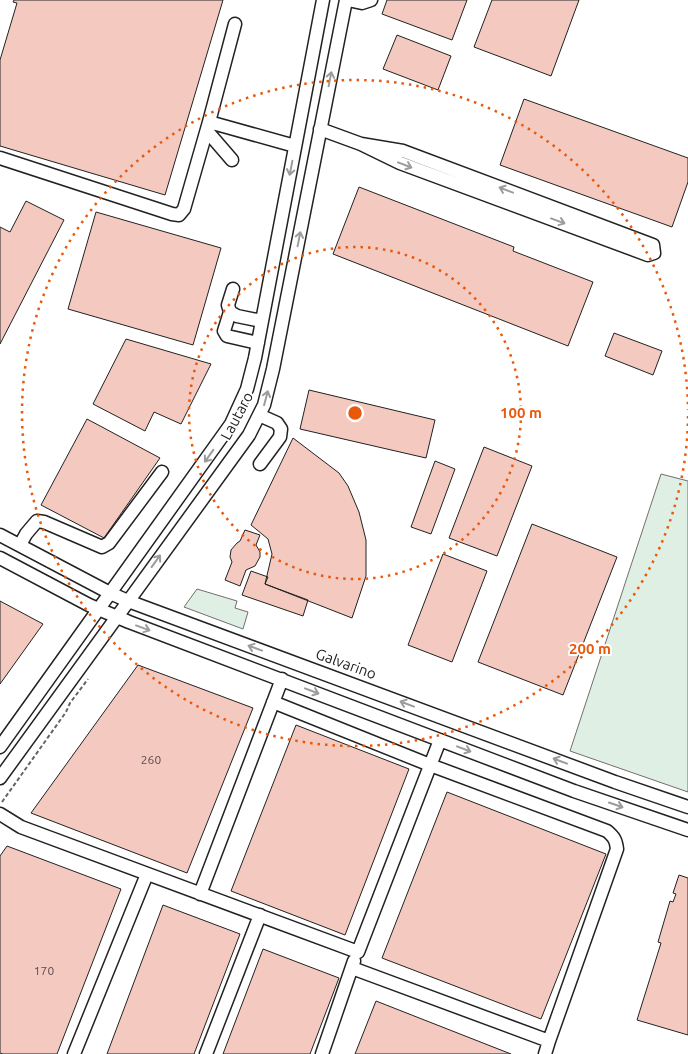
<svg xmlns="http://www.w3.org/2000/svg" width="688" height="1054" font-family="Ubuntu,sans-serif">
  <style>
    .green { fill: #e0efe3; stroke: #6f6f6f }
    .building { fill: #f3c9c0; stroke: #222 }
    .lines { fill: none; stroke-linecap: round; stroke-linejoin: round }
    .minor-casing { stroke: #222; stroke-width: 15 }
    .path { stroke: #646464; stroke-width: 2; stroke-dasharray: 4 2.5; stroke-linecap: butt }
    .minor { stroke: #fff; stroke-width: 12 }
    .oneway { stroke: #9c9c9c }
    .ring { fill: none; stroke: #e8590c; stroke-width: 2.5; stroke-dasharray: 2.5 5 }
    .labels { text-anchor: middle; stroke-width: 4; stroke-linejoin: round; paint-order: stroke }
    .number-label { font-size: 12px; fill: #564c4a }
    .street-label { font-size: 15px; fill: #222; stroke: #fff }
    .centre { fill: #e8590c; stroke: #fff; stroke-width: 2.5 }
    .ring-label { font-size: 15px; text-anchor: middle; font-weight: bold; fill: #e8590c; stroke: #fff; stroke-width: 4; stroke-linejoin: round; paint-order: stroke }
  </style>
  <rect width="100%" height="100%" fill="#fff"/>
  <path class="green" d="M661,474l27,7v311l-118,-41z
    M197,589l40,12 -2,7 13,4 -5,17 -59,-22z"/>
  <path class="building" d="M14,0h209l-58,195 -165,-49v-86l17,-57 -4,-1z
    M387,0h80l-15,40 -70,-26z
    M492,0h87l-28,76 -77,-29z
    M397,35l54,21 -13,34 -55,-21z
    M524,99l164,59v24l-16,45 -172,-62z
    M359,187l155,60 -1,4 80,31 -25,64 -235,-92z
    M26,201l38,19 -64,124v-117l10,5z
    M96,212l125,36 -28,97 -125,-36z
    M614,333l48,18 -9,24 -48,-19z
    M126,339l85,25 -30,60 -27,-12 -9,19 -52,-27z
    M309,390l126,30 -9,38 -126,-29z
    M87,419l73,39 -56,80 -63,-33z
    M293,438l46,35 9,13 11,26 7,28v36l-14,42 -87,-34 7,-30 -4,-15 -17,-14z
    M484,447l48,19 -35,90 -48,-18z
    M435,461l20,8 -24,65 -20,-7z
    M532,524l85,33 -54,138 -85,-33z
    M245,530l15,5 -4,10 4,7v5l-5,9 -9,4 -6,16 -15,-6 7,-18 -2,-5 1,-7 6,-7 3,-2z
    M443,554l44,17 -35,91 -44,-17z
    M251,571l17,6 -3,7 43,16 -5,16 -61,-21z
    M0,601l43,23 -43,60z
    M138,665l115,43 -66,165 -156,-60z
    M296,725l113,44 -64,166 -114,-44z
    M447,792l159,62 -65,165 -159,-61z
    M7,846l114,43 -64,165h-54l-3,-1v-197z
    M679,875l9,3v157l-51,-15 24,-77 -3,-1 12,-41 3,1 3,-8 -3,-1z
    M163,905l77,29 -46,120h-87z
    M263,949l76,29 -29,76h-87z
    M376,1001l135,53h-156z"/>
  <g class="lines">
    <g class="minor-casing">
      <path id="minor" d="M348,0l14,3 9,-3
        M209,122l86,24
        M320,129l41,15 39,19 248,92 6,-2 -1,-8 -250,-94 -42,-7
        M207,131l25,29
        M0,158l172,56 7,1 5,-6 25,-87 26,-98
        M233,289l-5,16 2,7 7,4 25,5
        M230,312l-6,19 3,5 31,7
        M259,415l18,8 4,6 -1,8 -20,27
        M0,535l110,58 18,8 487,181 73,25
        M20,545l6,-11 11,-13 7,1 58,25 7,-4 53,-71
        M0,558l89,47 40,17 445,169 114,39
        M273,702l157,63 177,66c7,6 9,9 10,18l-68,192 -197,-73
        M0,747l231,-323 16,-35 8,-31 68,-358
        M0,778l249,-343 15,-30 9,-36 73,-369
        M0,814l21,13 337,125 82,-212
        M200,894l82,-215
        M74,1054l73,-180
        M206,1054l54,-139
        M322,1054l32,-93
        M545,1054l4,-13"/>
    </g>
    <path class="path" d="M2,802l64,-90 4,-9 18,-24"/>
    <use href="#minor" class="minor"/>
  </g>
  <defs><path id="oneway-shaft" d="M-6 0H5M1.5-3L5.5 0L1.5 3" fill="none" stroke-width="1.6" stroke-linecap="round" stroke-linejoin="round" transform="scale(1.25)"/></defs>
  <g class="oneway">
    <use href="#oneway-shaft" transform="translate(330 79) rotate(-79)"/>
    <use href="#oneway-shaft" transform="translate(405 165) rotate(21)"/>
    <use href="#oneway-shaft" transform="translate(291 168) rotate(101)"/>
    <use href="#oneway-shaft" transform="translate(506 190) rotate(-159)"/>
    <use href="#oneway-shaft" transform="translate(558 221) rotate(20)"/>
    <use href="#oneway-shaft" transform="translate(299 239) rotate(-79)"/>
    <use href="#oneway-shaft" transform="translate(266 398) rotate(-75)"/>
    <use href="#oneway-shaft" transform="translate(209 456) rotate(125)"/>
    <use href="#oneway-shaft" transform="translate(156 561) rotate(-54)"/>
    <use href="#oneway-shaft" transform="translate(143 628) rotate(20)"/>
    <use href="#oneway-shaft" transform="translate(255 648) rotate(-160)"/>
    <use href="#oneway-shaft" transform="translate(312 691) rotate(21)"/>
    <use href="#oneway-shaft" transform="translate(407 704) rotate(-159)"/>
    <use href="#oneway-shaft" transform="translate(464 749) rotate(21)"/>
    <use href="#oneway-shaft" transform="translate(560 761) rotate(-159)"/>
    <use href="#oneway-shaft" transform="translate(616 805) rotate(19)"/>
  </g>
  <g class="ring">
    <circle cx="355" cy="413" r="166"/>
    <path d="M688 416A333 333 0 1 1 688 410"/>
  </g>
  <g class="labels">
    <g class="number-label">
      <text x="151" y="764">260</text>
      <text x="44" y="975">170</text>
    </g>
    <g class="street-label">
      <text transform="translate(237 416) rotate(-62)" y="5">Lautaro</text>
      <text transform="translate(346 664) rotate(20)" y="5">Galvarino</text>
    </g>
  </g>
  <circle cx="355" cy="413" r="8" class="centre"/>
  <g class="ring-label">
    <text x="521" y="418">100 m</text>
    <text x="590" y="654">200 m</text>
  </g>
</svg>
